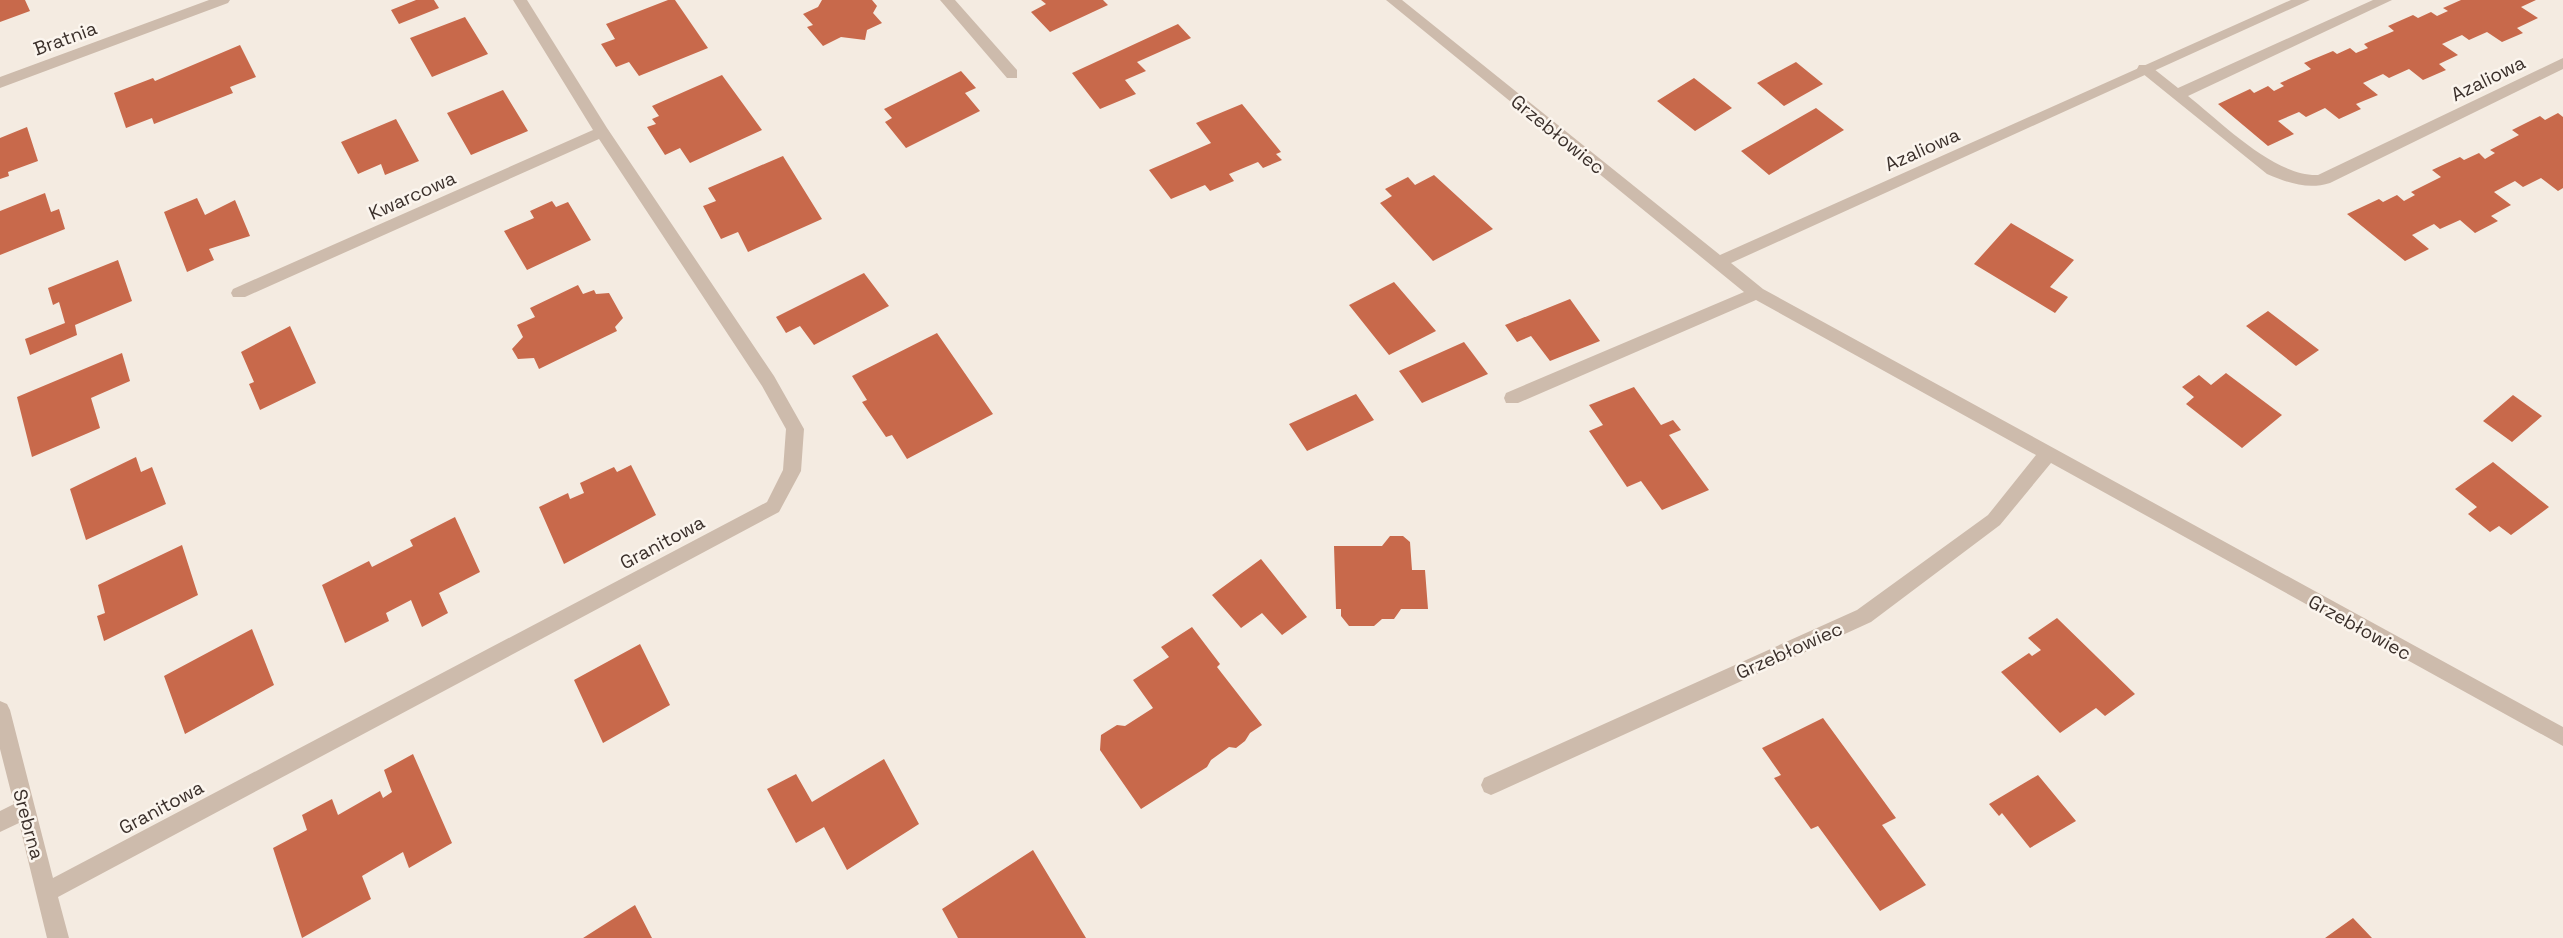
<svg xmlns="http://www.w3.org/2000/svg" width="2563" height="938" font-family="'Space Grotesk',sans-serif">
  <style>
    .building { fill: #c8694b }
    .lines { fill: none; stroke-linecap: round; stroke-linejoin: round }
    .service { fill: #cdbbac; fill-rule: evenodd }
    .minor { fill: #cdbbac; fill-rule: evenodd }
    .labels { text-anchor: middle; stroke-width: 5; stroke-linejoin: round; paint-order: stroke }
    .street-label { font-size: 19px; fill: #3b302b; stroke: #fbf5ee }
  </style>
  <rect width="100%" height="100%" fill="#f4ebe1"/>
  <path class="building" d="M0,0h25l5,11 -30,11z
    M416,0h18l5,8 -40,16 -8,-14z
    M668,0h7l33,48 -69,28 -10,-14 -13,5 -15,-23 14,-5 -9,-15z
    M822,0h50l5,6 -4,7 9,10 -15,7 -2,10 -24,-3 -18,9 -16,-19 6,-2 -10,-11 15,-7z
    M1041,0h62l5,5 -58,27 -19,-20 15,-8z
    M2461,0h75l-15,7 17,11 -21,10 6,5 -21,9 -15,-10 -18,8 -7,-5 -20,9 16,11 -19,9 7,6 -23,10 -14,-11 -20,9 -6,-4 -20,9 15,12 -22,9 5,5 -22,10 -14,-11 -19,9 -7,-5 -21,9 16,13 -26,12 -50,-42 32,-15 4,4 14,-7 6,5 10,-5 -4,-3 31,-14 -7,-6 29,-12 4,3 13,-6 6,5 12,-5 -4,-4 30,-13 -6,-5 25,-11 5,3 13,-6 6,4 11,-5 -5,-3z
    M465,17l23,37 -56,23 -22,-39z
    M1178,24l13,14 -54,24 9,9 -21,9 11,14 -36,15 -28,-36z
    M240,45l16,32 -26,10 3,6 -79,31 -2,-6 -26,10 -12,-35 39,-15 2,3z
    M1796,62l27,22 -39,22 -27,-23z
    M961,71l15,17 -11,5 15,18 -74,37 -21,-26 7,-4 -8,-9z
    M722,75l40,55 -72,33 -10,-15 -15,7 -18,-28 9,-3 -4,-5 7,-3 -7,-10z
    M1694,78l38,30 -37,23 -38,-30z
    M503,90l25,41 -57,24 -24,-42z
    M1242,104l39,48 -5,2 6,6 -19,8 -5,-6 -29,12 5,7 -24,10 -5,-6 -34,14 -22,-29 62,-27 -15,-20z
    M1816,108l28,22 -75,45 -28,-24z
    M2558,113l5,4v71l-5,3 -17,-13 -18,9 -8,-6 -21,11 17,13 -20,11 7,5 -23,12 -15,-13 -20,9 -6,-5 -22,11 17,14 -24,12 -58,-47 32,-15 4,3 14,-7 7,6 11,-6 -4,-3 30,-15 -9,-7 28,-13 4,3 15,-7 6,6 10,-6 -5,-3 29,-15 -7,-5 28,-14 5,4z
    M396,119l23,42 -34,14 -4,-11 -23,10 -17,-32z
    M27,127l11,34 -30,11 1,4 -9,3v-41z
    M783,156l39,63 -74,33 -10,-20 -17,7 -18,-33 13,-5 -8,-13z
    M1434,175l59,54 -60,32 -53,-58 12,-7 -7,-7 23,-12 7,8z
    M45,193l6,19 8,-3 6,20 -65,26v-44z
    M197,198l8,17 30,-15 15,36 -41,13 5,11 -27,12 -23,-60z
    M552,201l4,6 12,-5 23,38 -64,30 -23,-39 30,-13 -4,-7z
    M2011,223l63,37 -24,27 18,10 -13,16 -81,-49z
    M118,260l14,41 -57,24 2,10 -47,20 -5,-16 40,-16 -6,-21 -6,3 -5,-17z
    M864,273l25,33 -75,39 -14,-19 -14,7 -10,-16z
    M1394,282l42,49 -47,24 -40,-50z
    M578,285l5,9 11,-4 2,4 13,-1 14,25 -8,9 2,4 -78,38 -5,-11 -16,1 -6,-10 11,-12 -6,-12 18,-8 -5,-9z
    M1570,299l30,42 -50,20 -19,-25 -14,6 -12,-17z
    M2268,311l51,39 -23,16 -50,-40z
    M290,326l26,57 -56,27 -11,-26 5,-2 -13,-30z
    M937,333l56,81 -86,45 -15,-24 -6,2 -24,-35 5,-2 -15,-24z
    M1464,342l24,32 -66,29 -23,-32z
    M122,353l8,28 -39,17 9,30 -68,29 -15,-60z
    M2226,373l56,42 -40,33 -56,-44 8,-7 -12,-10 17,-12 12,10z
    M1634,387l27,38 12,-5 8,10 -12,5 40,55 -47,20 -21,-29 -14,6 -38,-56 14,-6 -14,-20z
    M1356,394l18,26 -67,31 -18,-27z
    M2513,395l29,21 -30,26 -29,-21z
    M136,457l5,15 11,-5 14,37 -80,36 -16,-51z
    M2493,462l56,45 -38,28 -12,-9 -9,6 -22,-18 9,-7 -22,-18z
    M631,465l25,50 -92,49 -25,-57 29,-14 2,6 14,-6 -4,-10 34,-16 3,5z
    M455,517l25,55 -41,21 9,20 -26,14 -11,-27 -25,13 3,8 -44,22 -23,-58 47,-24 3,6 41,-21 -3,-6z
    M1390,536h13l7,6 2,28h13l3,39h-27l-7,10h-12l-8,7h-25l-8,-10v-7h-5l-2,-63h48z
    M182,545l16,50 -94,46 -7,-25 8,-3 -7,-28z
    M1261,559l46,58 -25,18 -20,-22 -21,15 -29,-33z
    M2057,618l78,76 -30,22 -9,-8 -36,25 -59,-61 28,-19 3,3 9,-6 -13,-12z
    M1192,627l28,37 -3,3 45,58 -12,8 -5,8 -9,7 -7,-1 -18,13 -4,7 -66,42 -41,-59 1,-15 16,-10 8,1 28,-18 -20,-28 36,-23 -8,-10z
    M252,629l22,56 -89,49 -21,-58z
    M640,644l30,61 -67,38 -29,-63z
    M1823,718l73,100 -14,7 44,60 -46,26 -62,-85 -7,3 -37,-51 7,-3 -19,-27z
    M413,754l39,89 -43,25 -6,-16 -41,24 9,23 -69,39 -29,-90 34,-18 -5,-15 30,-16 6,16 42,-24 3,7 9,-6 -8,-22z
    M884,759l35,65 -72,46 -23,-43 -28,16 -29,-54 29,-15 16,28z
    M2038,775l38,46 -46,27 -28,-35 -3,3 -10,-12z
    M1033,850l53,88h-128l-16,-29z
    M635,905l17,33h-69z
    M2353,918l19,20h-47z"/>
  <g class="lines">
    <path class="service" d="M2373,0h19l-204,96c33,26 87,81 130,79l245,-117v11l-233,114c-22,7 -42,0 -63,-9l-130,-105 2,-4h10l29,23z"/>
    <path class="minor" d="M209,0h21l-2,3 -228,85v-11z
      M513,0h14l80,128 167,248 30,53 -3,42 -22,41 -721,385 11,41h-22l-28,-115 -19,9v-21l14,-7 -14,-55v-48l7,3 3,6 43,168 714,-376 16,-32 3,-41 -24,-43 -163,-247 -354,158h-12l-2,-4 2,-4 360,-159z
      M940,0h15l62,70v8h-10z
      M1386,0h16l318,255 571,-255h19l-579,263 32,26 800,438v19l-512,-283 -51,62 -129,97 -373,170 -7,3 -7,-3 -3,-7 3,-7 373,-168 131,-95 48,-60 -280,-155 -238,103h-12l-2,-5 2,-5 238,-101z"/>
  </g>
  <g class="labels">
    <g class="street-label">
      <text transform="translate(65 38) rotate(-20)" y="7">Bratnia</text>
      <text transform="translate(2488 78) rotate(-26)" y="7">Azaliowa</text>
      <text transform="translate(1558 134) rotate(39)" y="7">Grzebłowiec</text>
      <text transform="translate(1922 149) rotate(-24)" y="7">Azaliowa</text>
      <text transform="translate(412 195) rotate(-24)" y="7">Kwarcowa</text>
      <text transform="translate(662 542) rotate(-28)" y="7">Granitowa</text>
      <text transform="translate(2360 627) rotate(29)" y="7">Grzebłowiec</text>
      <text transform="translate(1789 650) rotate(-24)" y="7">Grzebłowiec</text>
      <text transform="translate(161 807) rotate(-28)" y="7">Granitowa</text>
      <text transform="translate(29 824) rotate(75)" y="7">Srebrna</text>
    </g>
  </g>
</svg>
